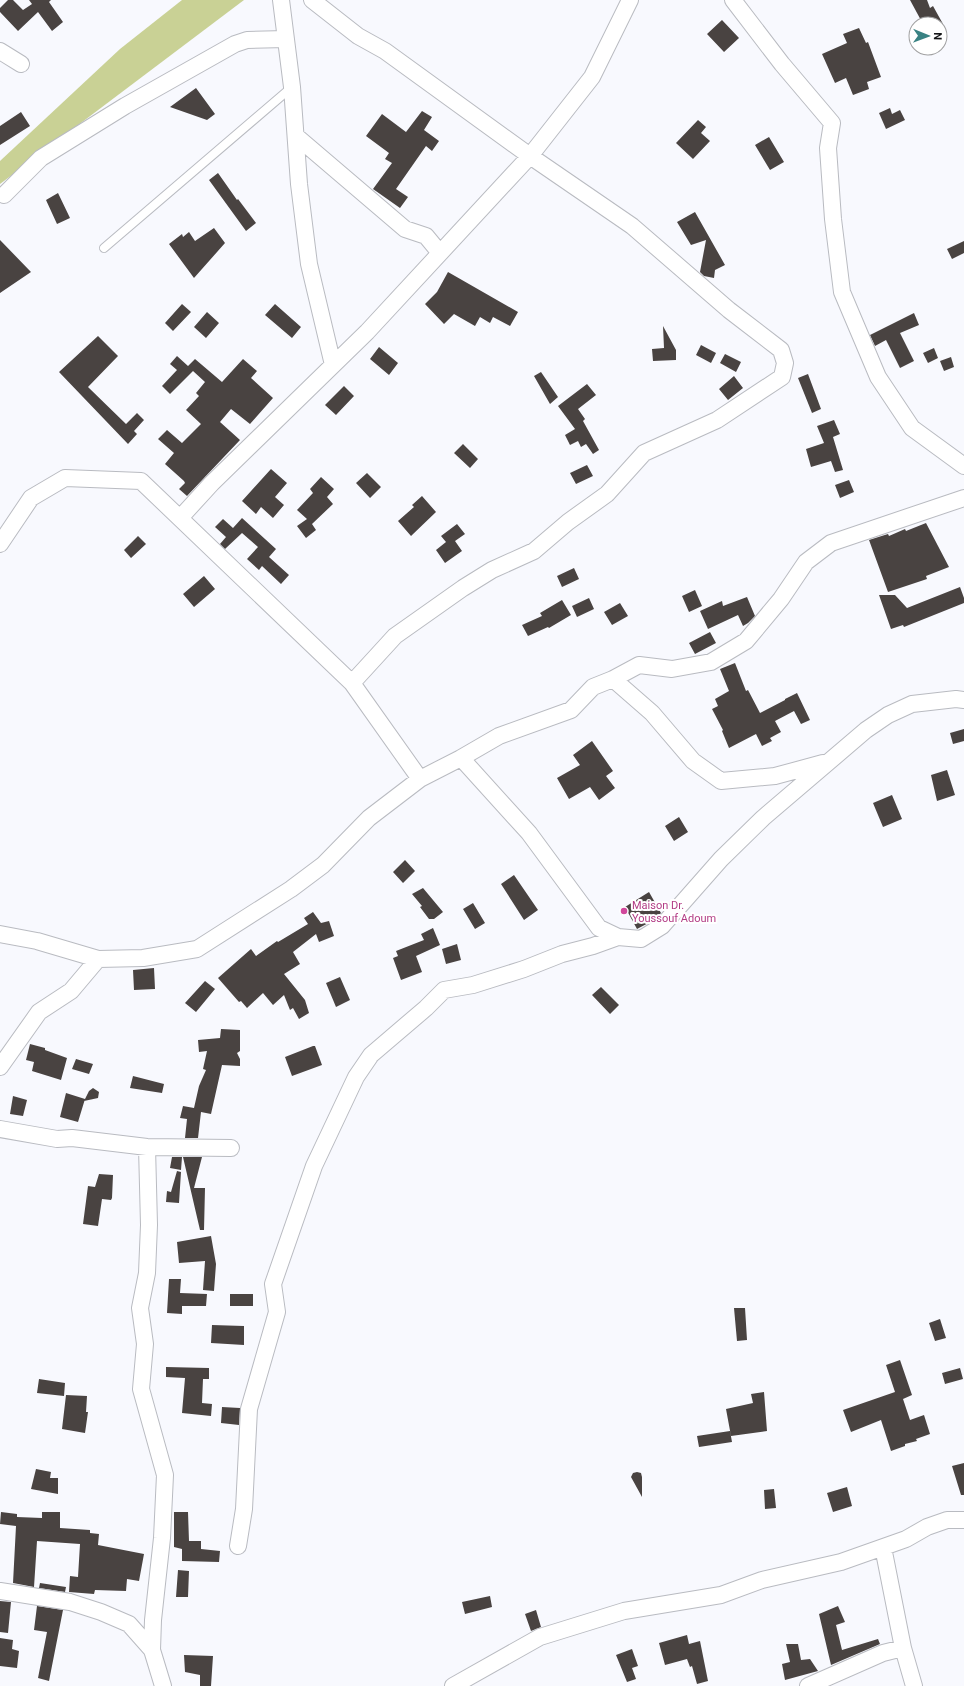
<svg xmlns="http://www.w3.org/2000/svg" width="964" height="1686" font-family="Roboto,sans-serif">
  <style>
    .green { fill: #c9d195 }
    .building { fill: #494341 }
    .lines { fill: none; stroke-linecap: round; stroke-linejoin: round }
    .lane-casing { stroke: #b9bbc1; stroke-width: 10 }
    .street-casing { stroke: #b9bbc1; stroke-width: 18 }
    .lane { stroke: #fff; stroke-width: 8 }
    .street { stroke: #fff; stroke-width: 16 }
    .hotel-dot { fill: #d1479c; stroke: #fff; stroke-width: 1.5 }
    .labels { text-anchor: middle; stroke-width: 4; stroke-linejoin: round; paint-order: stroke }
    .hotel-label { font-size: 11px; fill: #b23c85; stroke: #fff; text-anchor: start }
  </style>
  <rect width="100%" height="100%" fill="#f8f9fe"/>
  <path class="green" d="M182,0h62l-244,184v-23l120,-112z"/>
  <path class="building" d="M8,0h5l10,10 9,-6 -3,-4h22l-2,2 14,20 -11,9 -14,-19 -20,19 -18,-19v-4z
    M910,0h17l3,8 3,-2 10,18h-20z
    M722,20l17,18 -15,14 -17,-18z
    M859,28l7,15 2,-1 13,35 -14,5 2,7 -16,6 -7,-17 -11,5 -13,-29 25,-11 -4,-9z
    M196,88l19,26 -8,6 -37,-13z
    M890,108l2,6 8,-4 5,10 -19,9 -7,-16z
    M422,111l10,6 -8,13 15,11 -7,10 -6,-5 -30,43 12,8 -8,11 -27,-19 19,-26 -7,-4 4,-6 -23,-17 16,-22 24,18z
    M21,112l9,14 -30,19v-19z
    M698,120l8,7 -5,6 9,8 -17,18 -17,-16z
    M769,137l15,25 -14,8 -15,-25z
    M218,173l19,27 1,-1 18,24 -10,8 -37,-51z
    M58,193l12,25 -13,6 -11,-24z
    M695,212l30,53 -10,5 -1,8 -10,-2 -4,-4 6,-32 -15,5 -14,-23z
    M214,228l11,15 -31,35 -25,-34 13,-10 1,3 6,-5 6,9z
    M0,240l31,32 -31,21z
    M964,241v12l-12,6 -5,-10z
    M448,272l70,40 -8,14 -17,-9 -3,6 -10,-6 -5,9 -21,-12 -10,10 -19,-20 12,-12z
    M182,304l9,8 -18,19 -8,-8z
    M275,304l26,23 -9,11 -27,-23z
    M207,312l12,11 -13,15 -12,-11z
    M914,313l5,12 -19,8 14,28 -14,7 -14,-28 -11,6 -5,-11z
    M663,326l13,24v10l-23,1 -1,-12 12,-1z
    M98,336l20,20 -30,31 38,37 11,-11 7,7 -10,11 3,3 -9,10 -69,-72z
    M701,345l15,8 -5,10 -15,-8z
    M379,347l19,16 -9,12 -19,-16z
    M934,348l4,10 -10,5 -5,-10z
    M725,354l16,8 -5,10 -16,-9z
    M177,356l11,10 7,-7 27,23 21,-23 14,12 -6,7 22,20 -23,26 -19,-15 -11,13 20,18 -53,56 -8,-7 6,-6 -1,-2 -19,-17 9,-11 -16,-14 9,-9 15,13 19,-19 -15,-14 13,-14 -3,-3 9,-11 -12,-11 -23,23 -8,-8 15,-16 -7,-6z
    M951,357l3,10 -10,4 -4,-10z
    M541,372l17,25 -8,7 -16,-28z
    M808,374l13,35 -9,4 -14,-35z
    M734,376l9,12 -15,12 -9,-11z
    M587,384l9,11 -18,14 7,10 -2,2 16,29 -6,4 -7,-10 -5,3 -3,-6 -8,4 -5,-10 10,-6 -17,-23z
    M344,386l10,10 -18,19 -11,-10z
    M834,420l6,14 -7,3 10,33 -8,2 -4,-11 -20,6 -5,-18 18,-6 -7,-17z
    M463,444l15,15 -8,9 -16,-15z
    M587,465l6,11 -17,8 -6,-11z
    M271,469l16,14 -12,14 9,8 -11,13 -12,-11 -5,7 -14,-13z
    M367,473l14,14 -11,11 -14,-15z
    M321,477l13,12 -7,8 6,7 -21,20 4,6 -10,8 -9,-12 10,-7 -10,-9 16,-17 -3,-4z
    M849,480l5,12 -14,6 -5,-13z
    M422,496l14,16 -25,24 -13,-15 16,-14 -2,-2z
    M242,518l34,31 -7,8 20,18 -8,9 -19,-18 -3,4 -12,-11 11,-12 -16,-14 -17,16 -5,-5 6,-7 -11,-10 8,-8 10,9z
    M926,523l23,44 -23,9 1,3 -39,13 -19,-52 19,-6 1,2 16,-7 1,2z
    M457,524l8,10 -10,7 7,10 -17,12 -9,-13 10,-8 -5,-6z
    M138,536l8,8 -15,14 -7,-8z
    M574,568l5,11 -17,8 -5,-11z
    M204,576l11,13 -21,18 -11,-13z
    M960,587l4,11v5l-60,24 -1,-2 -12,4 -12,-34h16l12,13z
    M695,590l7,16 -13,6 -7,-16z
    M747,597l8,19 -7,7 -5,3 -5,-11 -30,14 -8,-18 22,-10 1,5z
    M589,598l5,11 -17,8 -5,-11z
    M562,600l9,15 -22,13 -1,-1 -20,9 -6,-11 20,-9 -2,-3z
    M620,603l8,13 -16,9 -8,-13z
    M710,632l6,11 -21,11 -6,-11z
    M735,663l11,28 2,-1 12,23 25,-13v-1l12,-6 13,27 -9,4 -7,-13 -19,10 6,11 -11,6 2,3 -10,5 -6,-12 -27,14 -7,-17 1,-1 -11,-21 6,-3 -3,-7 14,-8 -9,-22z
    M964,729v12l-11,3 -3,-11z
    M592,741l21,30 -7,5 9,12 -16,12 -9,-13 -21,12 -12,-21 23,-13 -7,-10z
    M947,770l8,25 -18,6 -6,-26z
    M892,795l10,24 -19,8 -10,-24z
    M679,817l9,15 -14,9 -9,-15z
    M405,860l10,11 -12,12 -10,-11z
    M514,875l24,35 -14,10 -23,-36z
    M423,888l20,24 -9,7h-5l-9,-12 2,-1 -10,-12z
    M649,892l12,21 -5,6 -19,10 -12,-22z
    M473,903l12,20 -10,6 -12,-20z
    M313,912l8,11 8,-2 5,15 -15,6 -3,-8 -23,18 7,12 -16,10 21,26 4,13 -10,6 -6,-11 -3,2 -6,-15 -11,10 -10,-12 -16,15 -6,-7 -2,1 -21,-24 33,-29 5,7 21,-15 1,1 30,-18 -4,-6z
    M433,928l7,17 -24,11 6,16 -21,8 -8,-22 5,-2 -2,-5 28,-11 -3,-6z
    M457,944l4,16 -15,4 -4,-15z
    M154,968l1,21 -21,1 -1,-20z
    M340,977l10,23 -14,7 -10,-24z
    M205,981l10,8 -19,23 -11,-9z
    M601,987l18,18 -9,9 -18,-19z
    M221,1029l19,1v21l-3,2 3,6v7l-18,-1 -11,49 -10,-2 -3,26h-13l2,-19 -7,-1 3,-12 11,2 5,-22 7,-16 -3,-1 4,-18 -8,1 -1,-12 22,-2z
    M30,1044l15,4v2l22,8 -6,22 -29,-9 2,-9 -8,-2z
    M313,1046h2l7,19 -30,11 -7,-19z
    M76,1059l17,5 -4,10 -17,-5z
    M133,1076l31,8 -2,9 -32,-5z
    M93,1088l6,4 -1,6 -14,3 5,-10z
    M66,1093l19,6 -7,23 -18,-5z
    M13,1096l14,4 -4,16 -13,-2z
    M172,1157h10l-1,13 -11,-2z
    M183,1157h19l-8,31h11l-1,42h-4z
    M177,1171l4,1 -2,31 -13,-1 1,-11 4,1z
    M99,1174l14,1 -1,23 -1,2 -9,-1 -4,27 -15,-2 5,-38 7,1z
    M211,1236l5,28 -2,27 -11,-1 2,-29 -26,2 -2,-21z
    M169,1279h12l-1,14 27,1 -1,12h-24v8l-15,-1z
    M230,1294h23v12h-23z
    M734,1308h11l2,32 -10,1z
    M940,1319l6,19 -11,3 -6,-18z
    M212,1325l32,1v19l-33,-2z
    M900,1360l12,35 -9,4 7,21 14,-5 6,19 -14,5 1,2 -12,3v2l-14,5 -10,-31 -30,12 -8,-22 52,-18 -9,-27z
    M166,1367l43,1v11h-6l-1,24 10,1 -1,12 -29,-3 3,-35 -19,-1z
    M960,1368l3,11 -18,5 -3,-11z
    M39,1379l26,4 -1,13 -27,-3z
    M764,1392l3,39 -36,5 -5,-27 27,-6 -2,-9z
    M66,1395l21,1 -1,16h2l-3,21 -23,-4z
    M222,1407l18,1 -1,17 -18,-2z
    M730,1431l2,11 -33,5 -2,-11z
    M964,1463v32h-3l-9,-29z
    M36,1469l15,3 -1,6h8v16l-27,-5z
    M637,1472l4,1 1,4v20l-11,-20 2,-4z
    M847,1487l5,19 -19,6 -6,-19z
    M774,1489l2,19 -11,1 -1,-19z
    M1,1512l16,2v3l25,1v-6h18v16l30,2v3l9,1 -1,11 46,9 -5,27 -12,-2 -1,12 -31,-1 -1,4 -25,-2 1,-16 8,1 2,-33 -43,-3 -3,46 -21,-4 3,-57 -16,-2z
    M174,1512h14l1,29h12v8l19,2 -1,11 -37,-1v-12l-8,-2z
    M178,1570l11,1 -1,26h-12z
    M40,1583l26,4 -1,5 -26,-4z
    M490,1596l2,11 -27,7 -3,-12z
    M0,1601l11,1 -3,31 -8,-1z
    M37,1606l26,4 -14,71 -11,-3 9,-46 -13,-2z
    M838,1606l7,16 -9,3 6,25 36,-11 2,5 -49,21 -12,-51z
    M536,1610l5,17 -10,4 -6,-17z
    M687,1635l2,9 11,-3 8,40 -11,3 -5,-18 -2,1 -3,-8 -22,6 -6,-22z
    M0,1638l13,2 -1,9 7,2 -2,17 -17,-2z
    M786,1644h12l3,16 9,-1 8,12 -33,9 -3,-16 8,-2z
    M632,1649l6,17 -6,2 4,11 -9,3 -11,-27z
    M184,1655l29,1 -2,30h-11v-11l-15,-3z"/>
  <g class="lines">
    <g class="lane-casing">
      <path id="lane" d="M104,248l188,-161"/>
    </g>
    <g class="street-casing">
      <path id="street" d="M281,0l11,87 7,97 10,80 24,101
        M312,0l46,36 27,15 145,105 102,70 97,84 52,40 4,13 -3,14 -65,43 -73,33 -37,41 -39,28 -34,29 -42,19 -29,18 -68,48 -43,47 68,96
        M733,0l49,64 50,59 -4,25 5,71 9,73 36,85 34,51 52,38
        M0,51l21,13
        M296,136l109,93 21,7 14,17
        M4,195l37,-37 84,-52 110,-62 12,-4 39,-1
        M180,518l32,-35 155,-151 163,-176 62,-79 38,-77
        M0,544l31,-46 34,-20 76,3 211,202
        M613,679l26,-14 33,4 39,-7 35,-21 35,-42 25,-37 25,-19 133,-45
        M0,934l37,7 61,18 45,-1 54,-9 94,-60 32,-24 46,-47 51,-39 41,-21
        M618,937l-19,-9 -70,-95 -68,-75 38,-22 72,-26 22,-23 20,-8 39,34 41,48 28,20 54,-5 48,-13
        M0,1067l39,-55 32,-21 27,-32
        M0,1129l57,10 15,-1 75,9 84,1
        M147,1147l2,78 -2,48 -7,35 5,36 -4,45 24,86 -3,63 -9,82 -1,30 11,36
        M238,1546l6,-37 5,-100 28,-97 -4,-28 41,-118 42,-89 15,-22 55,-47 18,-18 29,-5 51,-16 38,-15 31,-8 25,-9 23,2 21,-13 59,-67 42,-41 103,-88 22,-15 24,-11 44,-5 8,1
        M883,1547l20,101 11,38
        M0,1591l70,11 31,10 28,12 23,26
        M453,1686l87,-49 84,-26 97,-16 41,-15 79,-18 65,-23 21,-12 20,-7h17
        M808,1686l75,-33 20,-5"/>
    </g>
    <use href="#lane" class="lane"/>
    <use href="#street" class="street"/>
  </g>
  <circle class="hotel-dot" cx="624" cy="911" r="4"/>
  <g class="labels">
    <g class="hotel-label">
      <text x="632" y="909">Maison Dr.<tspan x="632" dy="13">Youssouf Adoum</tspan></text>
    </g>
  </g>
  <g transform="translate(928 36) rotate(91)"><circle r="19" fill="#ffffff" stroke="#a1a1a2"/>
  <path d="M0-3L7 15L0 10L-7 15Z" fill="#398283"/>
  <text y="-6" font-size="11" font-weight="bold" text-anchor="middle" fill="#141517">N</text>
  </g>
</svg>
